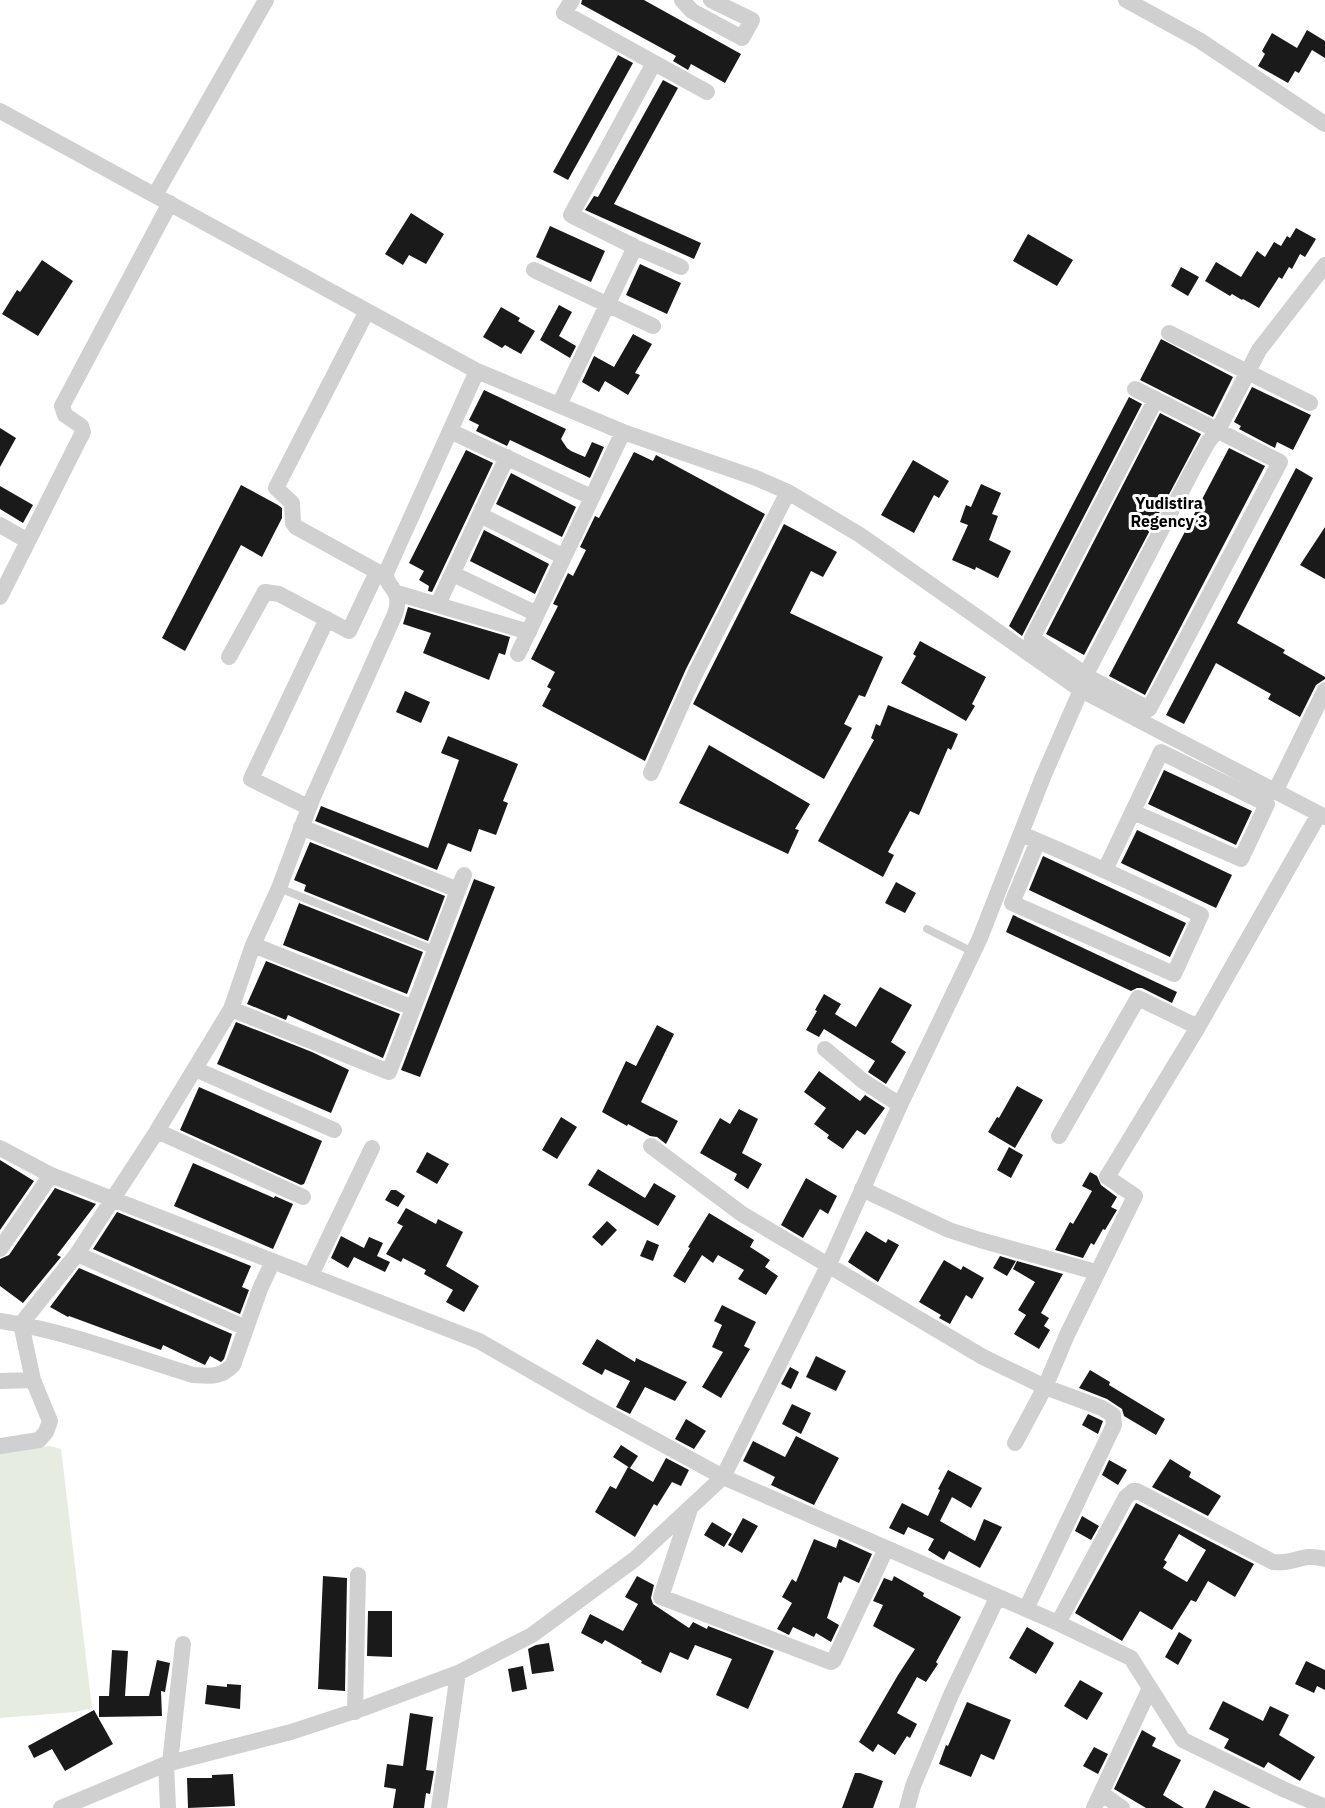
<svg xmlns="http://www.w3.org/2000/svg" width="1325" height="1808" font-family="'IBM Plex Sans',sans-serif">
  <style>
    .green { fill: #e6ecdf }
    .building { fill: #1a1a1a; fill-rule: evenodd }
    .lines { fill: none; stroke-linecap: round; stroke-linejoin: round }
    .lane { stroke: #d0d0d0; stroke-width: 8 }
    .street { stroke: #d0d0d0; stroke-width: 16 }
    .labels { text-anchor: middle; stroke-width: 6; stroke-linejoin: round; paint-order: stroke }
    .neighbourhood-label { font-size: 16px; font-weight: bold; fill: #000; stroke: #fff }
  </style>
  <rect width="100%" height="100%" fill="#fff"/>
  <path class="green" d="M50,1446l11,3 31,259 -17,4 -75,6v-266z"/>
  <path class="building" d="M582,0h62l97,54 -16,29 -34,-19 -3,6 -15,-9 3,-5 -95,-52z
    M1307,30l18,11v17l-13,-8 -13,23 -4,-2 -7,12 -30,-17 7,-12 -3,-3 10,-18 25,15z
    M618,55l15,8 -65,117 -15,-8z
    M663,80l15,8 -64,116 87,39 -7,16 -109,-49 9,-14 4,1z
    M411,213l33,21 -18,30 -17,-9 -6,10 -18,-11z
    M550,226l55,25 -14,31 -55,-25z
    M1296,228l20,11 -11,18 -5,-3 -8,15 -3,-2 -7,12 -3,-2 -20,31 -16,-9 -1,1 -10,-6 -2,2 -25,-15 11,-19 25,15 16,-26 8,6 9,-15 7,4 6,-10 3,2z
    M1028,234l45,26 -16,26 -44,-25z
    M42,260l31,21 -35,55 -36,-22 15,-24 3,2z
    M640,264l41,19 -14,31 -41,-19z
    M1181,267l18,10 -11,19 -17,-10z
    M559,305l13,7 -13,24 17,10 -6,12 -30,-18z
    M501,307l19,11 -2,3 17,10 -14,23 -16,-9 -3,3 -19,-11z
    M633,334l19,10 -17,29 5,2 -12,20 -23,-14 -6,11 -17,-10 12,-26 20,11z
    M1161,339l72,38 -20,40 -73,-37z
    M1252,387l59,28 -18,35 -16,-8 -2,6 -36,-19 2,-3 -7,-4z
    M484,390l82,39 -5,10 6,9 4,3 14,6 7,-15 12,5 -14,31 -80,-38 -3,6 -31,-15 3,-6 -10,-5z
    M1129,397l13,7 -120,232 -13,-10z
    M1160,413l41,21 -117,221 -38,-21z
    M0,428l16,10 -16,29z
    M1229,448l36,18 -120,229 -36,-19z
    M466,450l27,13 -61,129 -4,-1 1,-5 -10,-6 5,-9 -15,-8z
    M634,452l19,9 3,-6 109,59 -79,155 -41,92 -103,-55 9,-17 -4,-2 8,-15 -24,-13 27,-53 -5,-2 15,-31 5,3 13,-26 -6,-3 15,-31 4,2z
    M913,460l36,21 -10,17 -5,-3 -20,38 -33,-18z
    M1296,468l17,10 -76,145 48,27 -2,3 42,24v2l-9,6 -16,32 -32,-18 3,-5 -55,-31 -32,61 -18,-9z
    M511,473l65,34 -14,30 -66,-33z
    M981,484l20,9 -9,21 6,2 -9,24 22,11 -13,27 -22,-11 -1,3 -23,-10 16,-35 -8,-3 6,-17 5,2z
    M241,485l37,20 4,3v10l-20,39 -21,-12 -56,106 -23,-13z
    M0,486l33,19 -10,18 -23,-14z
    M784,524l53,28 -14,25 -12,-6 -21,42 93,44 -18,40 -6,-2 -15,29 8,4 -28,51 -131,-75z
    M1325,527v52l-25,-14z
    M484,530l65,34 -14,30 -65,-33z
    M408,607l102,30 -5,18 -6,-2 -10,27 -66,-27 8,-20 -28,-9z
    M920,641l66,36 -14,27 3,2 -9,15 -65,-38 15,-27 -3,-2z
    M405,691l25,11 -9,21 -25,-11z
    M888,705l70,29 -7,16 -3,-2 -29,67 -9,-4 -22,41 6,3 -11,22 -65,-36 56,-101 -3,-2 5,-14 4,2z
    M448,736l70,28 -15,37 5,2 -12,32 -17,-6 -8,23 -23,-9 -11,27 -122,-49 6,-15 107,42 31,-88 -18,-7z
    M709,745l101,59 -15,25 4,1 -11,24 -109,-51z
    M1164,770l88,41 -16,34 -88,-41z
    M1137,830l95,45 -16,33 -95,-45z
    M310,842l135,54 -17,45 -124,-50 2,-6 -12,-5z
    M1043,856l143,67 -16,34 -141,-67z
    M474,879l21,8 -75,190 -19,-7z
    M896,882l20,11 -11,20 -20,-10z
    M299,903l124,49 -16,42 -124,-49z
    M1013,915l164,77 -5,11 -30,-15h-5l-6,3 -125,-59z
    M266,961l134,53 -17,44 -95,-43 -2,5 -39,-16z
    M880,987l32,18 -21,37 15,10 -20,32 -18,-12 7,-11 -51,-32 -5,8 -13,-7 11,-19 -2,-1 9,-16 17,10 -6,10 21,13z
    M236,1022l76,30 37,18 -18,43 -114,-49z
    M657,1025l17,9 -33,68 37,19 -12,23 -9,-7 -7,-1 -22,-12 -1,2 -25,-14 24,-51 10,5z
    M819,1071l41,30 5,-6 20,13 -20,27 -8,-5 -14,19 -16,-11 2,-3 -15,-11 12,-16 -22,-16z
    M1017,1086l26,14 -28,48 -27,-16 9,-15 2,1z
    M199,1087l123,54 -18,43 -3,1 -121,-55z
    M739,1109l19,10 -16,34 20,11 -14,25 -14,-9 3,-6 -37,-21 20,-35 10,6z
    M561,1117l16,10 -20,32 -15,-9z
    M1009,1147l14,8 -12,23 -14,-8z
    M427,1152l22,12 -12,20 -21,-12z
    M0,1160l34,21 -34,49z
    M193,1163l81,35 1,-2 18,8 -20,45 -99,-43z
    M598,1169l47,29 9,-15 22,13 -18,30 -70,-41z
    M1090,1172l7,4 4,9 16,12 -6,10 6,3 -12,20 -2,-1 -9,16 -3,-2 -8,15 -28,-8 15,-28 3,2 19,-33 -10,-5z
    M806,1178l31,18 -9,18 -8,-5 -17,29 -22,-13z
    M55,1188l41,16 -39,51 4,2 -38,46 -23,-17v-27l9,-4z
    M391,1190h5l9,6 -7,11 -13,-7z
    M406,1208l30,16 2,-5 25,13 -17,34 33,20 -15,26 -18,-10 7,-12 -29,-16 2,-4 -23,-12 -2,4 -15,-8 17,-28 -6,-3z
    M117,1212l134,54 -9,21 7,3 -9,24 -147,-65z
    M709,1213l45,27 -4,7 20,13 -5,7 13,9 -12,19 -28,-16 6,-9 -26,-15 -5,8 -11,-8 -17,28 -12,-7 17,-28 -2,-1z
    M607,1221l10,9 -15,16 -10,-9z
    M866,1231l20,12 2,-4 11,6 -21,37 -30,-20z
    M341,1236l23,12 5,-11 14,6 -6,13 13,6 -5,10 -31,-15 -6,11 -17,-10z
    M647,1240l12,5 -6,16 -13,-5z
    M1000,1256l16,5 -9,15 -14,-8z
    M944,1260l17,10 2,-4 21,12 -12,21 -6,-4 -16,29 -11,-6 2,-3 -22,-13z
    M1017,1261l46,13 -22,39 8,5 -5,8 6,4 -11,19 -25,-15 12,-19 -8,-5 17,-28 -22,-13z
    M79,1268l153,66 -8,25 -3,3 -11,-6 -5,9 -42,-20 -2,5 -92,-34 -1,1 -18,-10z
    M722,1305l34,17 -12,24 6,3 -29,49 -19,-11 21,-35 -11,-5 10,-22 -8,-4z
    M597,1339l38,23 1,-4 51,24 -12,19 -30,-14 -15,27 -14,-7 14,-26 -25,-12 -3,6 -20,-11z
    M816,1356l30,15 -10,20 -30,-14z
    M790,1367l9,5 -8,17 -10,-5z
    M1090,1370l20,12 -1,3 56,34 -9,16 -32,-19 -2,-7 -15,-10 -28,-11z
    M792,1404l19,9 -10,21 -19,-10z
    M1088,1414l15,7 -5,13 -16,-9z
    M686,1419l20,12 -12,18 -19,-10z
    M796,1436l43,22 -25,47 -43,-20 4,-8 -32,-16 10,-20 32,16z
    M621,1445l17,11 -8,12 -17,-11z
    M666,1458l23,12 -8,16 -9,-4 -15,24 -3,-2 -19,33 -40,-25 15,-26 6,3 12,-22 25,15z
    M1170,1459l21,13 -2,5 32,19 -13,20 -56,-29z
    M1109,1460l18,10 -9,15 -16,-10z
    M948,1470l34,18 -11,20 -19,-11 -12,24 35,20 9,-22 18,8 -22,41 -31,-17 -5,9 -16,-10 6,-11 -26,-12 -4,8 -15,-7 13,-25 26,13 12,-26 -2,-1z
    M1136,1503l118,61 -19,33 -27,-16 -12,21 -5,-2 -19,30 -32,-19 -18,30 -47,-28zM1179,1534l27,16 -19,32 -24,-14 4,-6 -3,-2z
    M1082,1516l17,10 -8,14 -16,-9z
    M743,1518l15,8 -16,27 -14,-8z
    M712,1522l20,12 -8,13 -20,-12z
    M814,1539l22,9 3,-9 33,15 -13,29 -15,-7 -3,7 -2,-1 -12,36 12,7 -8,17 -15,-9 -2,4 -21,-10 -4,8 -12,-6 15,-26 -10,-6 10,-18 4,3z
    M323,1576l24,2 -2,113 -27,-2z
    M637,1576l17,9 -3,13 2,6 36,24 4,-6 14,7 1,-3 66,25 -26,58 -32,-14 16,-36 -37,-14 -7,15 -18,-8 -9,21 -20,-10 1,-2 -37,-21 -3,4 -21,-11 9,-19 33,17 15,-27 -13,-7z
    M894,1576l30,17 -1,3 38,21 -25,45 2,2 -12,18 -9,-5 -20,36 20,11 -7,14 -3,-2 -12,19 -17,-11 -5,8 -14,-10 39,-67 17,-26 -42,-23 10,-21 -10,-4 11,-23 8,3z
    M368,1611h24v46l-25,-1z
    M1027,1627l27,16 -18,31 -27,-16z
    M1179,1632l13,8 -14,25 -13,-8z
    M549,1643l5,28 -22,3 -4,-25 8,-4z
    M112,1650l16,1 -3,45h24l8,-36 13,3 -5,29 -4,-1 1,25 -63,1v-21h10z
    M1306,1661l19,9v20l-8,-4 -3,7 -19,-9z
    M523,1666l4,23 -15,3 -4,-23z
    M1080,1680l23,13 -16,27 -23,-14z
    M227,1684l14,1 -1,24 -35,-5 2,-19 20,2z
    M1223,1701l40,20 7,-15 19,9 -10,20 36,22 -15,24 -32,-19 -4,6 -40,-20 5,-9 -20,-10z
    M967,1702l44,18 -17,40 -13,-6 -10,23 -32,-13 7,-19 2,1z
    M94,1710l19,34 -48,27 -13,-22 -18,9 -6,-12z
    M410,1713l23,4 -7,53 8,1 -4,23 -4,-1 -2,15h-31l3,-19 -12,-2 3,-23 16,2z
    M1142,1730l14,8 -4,8 29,14 -18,35 21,13h-38l-32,-19z
    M1094,1747l14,7 -10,20 -15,-8z
    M855,1773h5l23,8 -10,27h-31z
    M233,1774l2,32 -47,2 -1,-30h25v-3z
    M1214,1790l37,18h-46z"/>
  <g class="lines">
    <path class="lane" d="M279,888l155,62
      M927,929l46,23"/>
    <path class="street" d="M572,0l-8,13 143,79
      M682,0l10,11 50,27 10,-18 -41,-20
      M1126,0l73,40 126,84
      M654,63l-83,152 64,32 46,20
      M0,111l477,260 146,61 133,46 32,14 72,43 221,155 244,127
      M155,195l111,-195
      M534,270l119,56
      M367,311l-91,177 16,15 1,20 3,4 89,49
      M1169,333l141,70
      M1135,389l145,73 -131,247 -57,-30 -60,-41 124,-239
      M559,405l76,-158
      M450,431l141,66
      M480,515l84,42
      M0,525l28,16
      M453,574l84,40
      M397,593l132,39
      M0,597l83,-165 -2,-6 -16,-11 -3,-9 108,-203
      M438,604l69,-147
      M518,654l105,-222
      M229,657l36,-65 14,2 70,37 28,-59
      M651,773l44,-99 93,-182
      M1275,792l50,-102
      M308,807l-57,-28 76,-160
      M1021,834c61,25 120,53 180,81l-27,59 -162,-71 26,-62
      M1105,870l56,-118 106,52 -26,55 -108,-47
      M458,890l6,-15
      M253,945l160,63
      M231,1009l158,63 69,-182 -157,-63
      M825,1049l38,32 37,24
      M195,1069l139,61
      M157,1131l146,66
      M1059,1136l79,-138 60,29
      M651,1146l91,68 241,143 62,30 57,21 11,7 1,10 -88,184
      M0,1148l51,27 61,24 367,142 110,63 134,73 335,146 73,35 52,82 100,49 42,18
      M862,1189l87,41 31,10 116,32
      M0,1249l51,-74
      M77,1254l169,74
      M311,1275l61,-127
      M0,1321c66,10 130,35 193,54 18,1 27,3 40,-10l27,-76 13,-28
      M0,1381l33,-1
      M1015,1443l30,-56 22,-52 68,-139 -28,-19 91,-150 121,-213
      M0,1446l39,-6 7,-8 4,-11 -17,-41 -12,-56 56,-70 80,-123 74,-122 22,-64 26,-57 34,-91 82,-183c9,-26 -10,-25 -9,-41l91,-202
      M690,1509l-29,88 170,65 3,-2 52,-111
      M1058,1623l68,-126 7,-6h4l136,71c20,3 30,-10 52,-3
      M355,1712l3,-137
      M170,1763l13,-119
      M166,1764l2,44
      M1101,1793l21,15
      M61,1808l105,-44 125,-32 73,-24 94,-35 74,-38 103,-76 88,-82 106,-213 71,-159 80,-167 63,-161 38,-87 5,-16 106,-203 16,-29 10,-12 41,-80 66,-85
      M439,1808l19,-135
      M907,1808l6,-22 38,-91 46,-97
      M1094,1808l56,-120"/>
  </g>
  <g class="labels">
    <g class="neighbourhood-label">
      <text x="1169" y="509">Yudistira<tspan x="1169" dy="18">Regency 3</tspan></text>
    </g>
  </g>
</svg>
